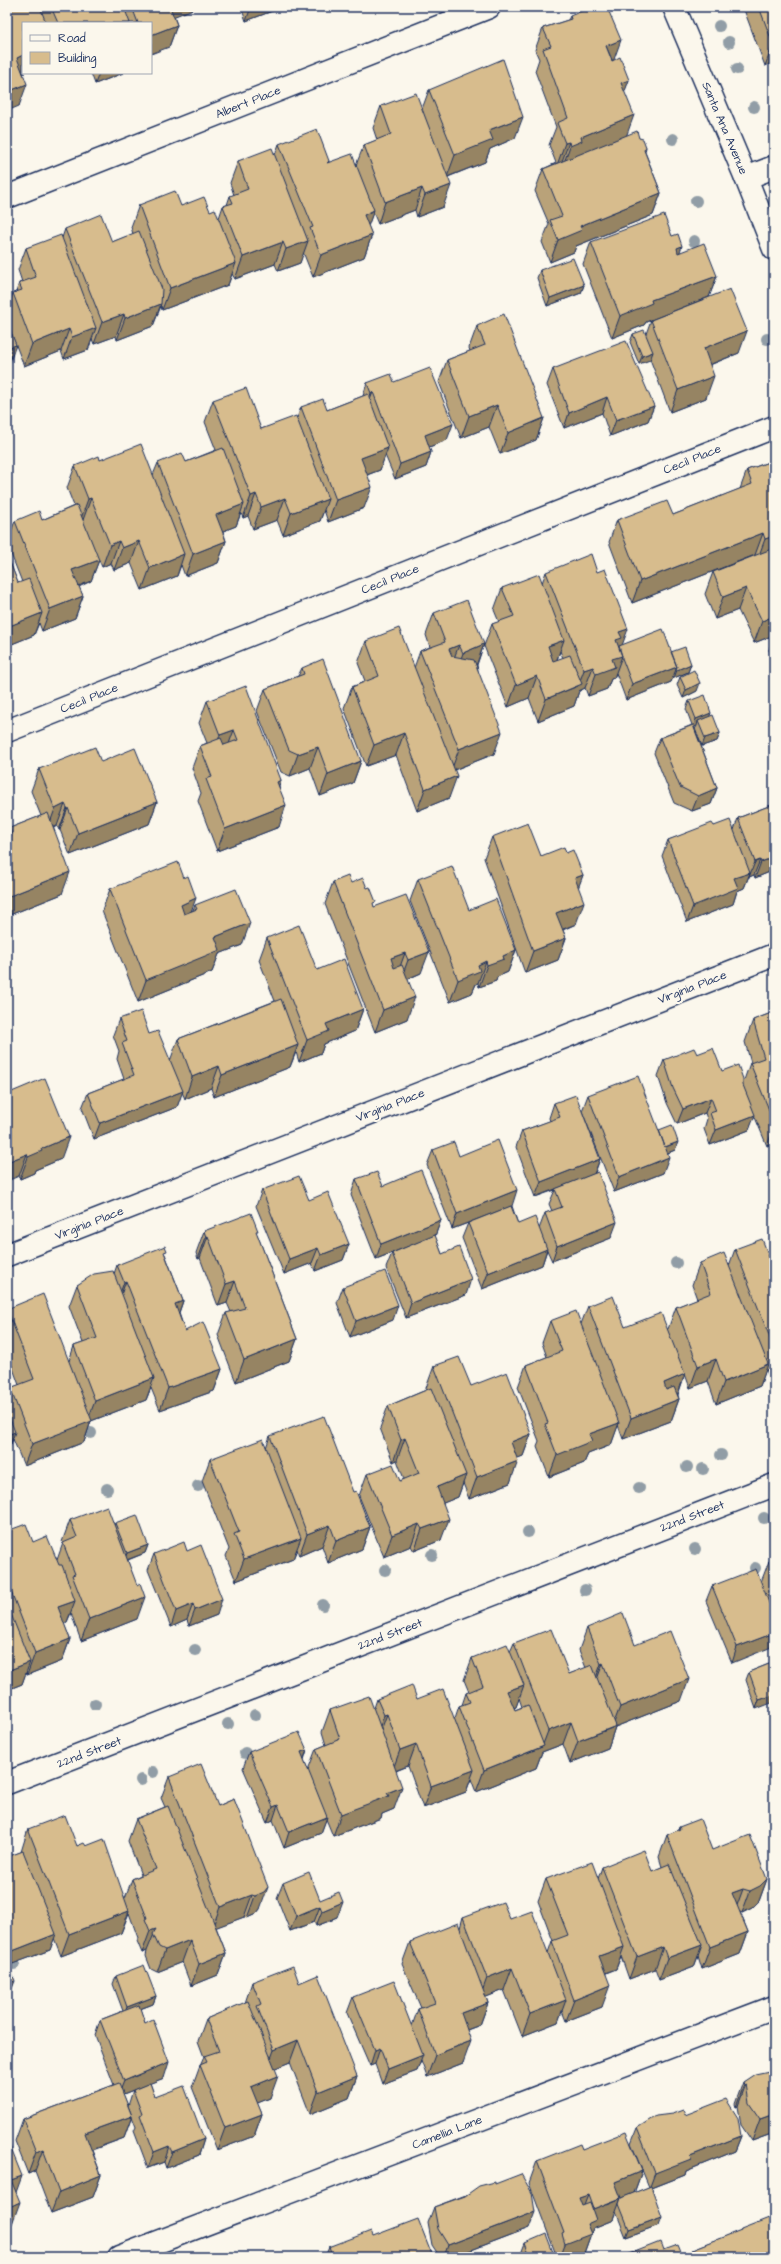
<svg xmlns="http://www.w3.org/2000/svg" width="781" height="2264" font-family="'Architects Daughter',sans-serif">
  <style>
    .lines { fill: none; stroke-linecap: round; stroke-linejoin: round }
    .minor-casing { stroke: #1b2f5e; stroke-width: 25 }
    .tertiary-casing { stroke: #1b2f5e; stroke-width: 25 }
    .minor { stroke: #fbf7ec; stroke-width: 22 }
    .tertiary { stroke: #fbf7ec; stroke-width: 22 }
    .tree { fill: #919da6 }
    .wall { fill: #b9a279; stroke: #1b2f5e; fill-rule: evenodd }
    .shaded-wall { fill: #968463; stroke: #1b2f5e }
    .building { fill: #d7bc8d; stroke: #1b2f5e }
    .labels { text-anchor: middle; stroke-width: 4; stroke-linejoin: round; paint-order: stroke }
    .street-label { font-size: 12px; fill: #1b2f5e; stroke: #fbf7ec }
  </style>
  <rect width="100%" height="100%" fill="#fbf7ec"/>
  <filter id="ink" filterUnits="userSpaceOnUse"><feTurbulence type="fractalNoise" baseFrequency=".025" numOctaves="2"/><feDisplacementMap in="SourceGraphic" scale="8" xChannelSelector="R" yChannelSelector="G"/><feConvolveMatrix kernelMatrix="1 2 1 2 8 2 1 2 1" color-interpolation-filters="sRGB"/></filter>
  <g filter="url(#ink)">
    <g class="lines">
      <g class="minor-casing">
        <path id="minor" d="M746,178l28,-11
          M7,197l482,-190
          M7,731l767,-304
          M7,1255l767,-300
          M119,2257l655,-250"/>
      </g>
      <g class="tertiary-casing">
        <path id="tertiary" d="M674,7l72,171 28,71
          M7,1783l767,-298"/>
      </g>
      <use href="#minor" class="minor"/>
      <use href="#tertiary" class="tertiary"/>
    </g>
    <g class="tree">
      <circle cx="719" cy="26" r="6"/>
      <circle cx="729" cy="42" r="6"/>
      <circle cx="737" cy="69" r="6"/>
      <circle cx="754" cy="107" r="6"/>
      <circle cx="673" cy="139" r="6"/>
      <circle cx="696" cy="201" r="6"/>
      <circle cx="694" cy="241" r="6"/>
      <circle cx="767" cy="339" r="6"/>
      <circle cx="676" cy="1263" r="6"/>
      <circle cx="91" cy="1433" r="6"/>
      <circle cx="721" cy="1455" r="6"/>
      <circle cx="687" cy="1467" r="6"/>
      <circle cx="703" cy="1469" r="6"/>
      <circle cx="198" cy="1486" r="6"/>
      <circle cx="639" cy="1488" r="6"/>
      <circle cx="107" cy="1489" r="6"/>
      <circle cx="764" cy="1518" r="6"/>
      <circle cx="528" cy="1532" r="6"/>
      <circle cx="695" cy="1549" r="6"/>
      <circle cx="432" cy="1555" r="6"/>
      <circle cx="755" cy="1568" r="6"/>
      <circle cx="385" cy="1570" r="6"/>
      <circle cx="585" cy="1590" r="6"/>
      <circle cx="323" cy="1605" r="6"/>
      <circle cx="195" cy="1650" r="6"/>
      <circle cx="95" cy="1704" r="6"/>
      <circle cx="255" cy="1715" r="6"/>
      <circle cx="228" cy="1724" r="6"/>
      <circle cx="245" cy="1753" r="6"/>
      <circle cx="153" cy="1772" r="6"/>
      <circle cx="141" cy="1780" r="6"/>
      <circle cx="14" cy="1964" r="6"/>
    </g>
    <path class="wall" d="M7,7h191l-24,9 3,9 -8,22 -18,-24h-128v51l-4,32z
      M241,7h40l-1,1 -34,13z
      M743,7h31v55l-9,4z
      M570,16l43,44 16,20 -5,12 2,43 13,3 7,9 -1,5 16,41 -8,22 -77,31 -2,6 -24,10 -8,-20 7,-18 -14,-33 8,-22 13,-6 -7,-18 7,-18 -21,-56 4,-12 -4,-9 8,-22 25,-8z
      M91,73h32l-28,11z
      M429,90l86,48 -25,11 -5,13 -37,15 -5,30 -26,10 -2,-7 -37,14 -5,-12 -5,14 4,9 -8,22 -51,20 -10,-25 -3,11 -22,8 -3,-7 -40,15 -3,-5 -4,11 -66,25 -1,-4 -8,20 -36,14 -1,-4 -22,8 -2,-5 -4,11 -24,9 -3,-8 -37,15 -17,-44v-14l6,-15 3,-1 3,-9 3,-1 -4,-12 8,-22 36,-10 3,-9 47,13 21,-8 -2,-7 8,-22 42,1 29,5 9,7 4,-12 4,-1 3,-9 4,-1 -4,-12 8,-22 37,-6 4,-11 50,17v2l27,2 8,-20 13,-5 -4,-12 8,-22 41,3z
      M672,236l8,16 37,24 -8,21 30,56 -29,12 -4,33 -36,14 -20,-53 -11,5 -9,-22 3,-8h13l5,-14 33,-13 -38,15 -2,3 -32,13 -29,-74 8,-22z
      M540,270l44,15 -3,8 -34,13 -10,-28z
      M477,326l67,92 -8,22 -36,14 -11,-27 -28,11 -22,-56 8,-22 23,-9 -1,-3z
      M553,369l101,37 -6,15 -38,15 -8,-23 -38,15 -17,-43z
      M394,382l53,58 -18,7 2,5 -5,15 -31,12 -10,-24 -5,15 -13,5 -3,33 -36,14 -4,-12 -4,11 -37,14 -6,-15 -24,9 -5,-13 -5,2 -2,-5 -5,13 -13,5 3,10 -8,22 -33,13 -4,-11 -4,11 -35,14 -11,-27 -17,7 -3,-7 -9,4 -3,-7 -8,21 -12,6 4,9 -8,22 -33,13 -3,-8 -5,12 -27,11v-91l11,28 4,-1 -15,-38v-2l8,-21 27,-1 32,-14 -7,-18 8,-22 25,-6 53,15 5,-12 28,-1 30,-12 -11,-28 8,-22 48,29 36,-11 4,-11 26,3 36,-14 4,-13z
      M774,460v204l-5,-14 5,-15 -20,8 -16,-33 -23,9 -10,-25 8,-22 42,-17 -123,48 -23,-61 8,-22 56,-5 67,-26 7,-19z
      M546,572l76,73 49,7 20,12 -3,8 -14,6 -1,-1 -2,5 -45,18 -10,-27 -2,5 -3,1 -4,10 -19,7 -3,-8 -6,3 -5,15 -36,15 -9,-23 -21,9 -24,-61 8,-22 7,-2 -5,-12 8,-22 40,-5zM560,651l3,7 -6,2z
      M434,613l50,31 -7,21 17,89 -40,16 -5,28 -32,13 -21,-56 -30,11 -22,-58 8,-21 13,-6 -7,-18 8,-22 48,27 6,-17 10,-4 -4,-12z
      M302,668l59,93 -8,22 -33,13 -10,-28 -20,8 -9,-4 -24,-61 8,-22 33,-13z
      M680,677l17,14 -14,7 -6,-13z
      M207,701l74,79 -2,6v41l-62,24 -19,-50 3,-8 -9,-25 8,-22 7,-3 -8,-20z
      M689,701l21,16 10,16 -3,8 -15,5 -7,-17 2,-3 -3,1 23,61 -6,16 -19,7 -18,-8 -20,-50 6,-15 32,-13 -6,-16z
      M101,762l56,40 -8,22 -79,31 -10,-25h-1l-2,-4 -4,2 9,66 -55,22v-80l3,-8 31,-12 -10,-25 8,-22z
      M774,804v63h-1l-1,4 -17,7 -1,-3 -5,2v-1l-5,12 -7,3 -4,13 -46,18 -25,-66 6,-16 46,-14 20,4 4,-12z
      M492,837l49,19 25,-3 17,22 -5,12 -2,37 -13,6 3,8 -8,22 -33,13 -41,-115z
      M418,879l51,31 47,40 -8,22 -11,5 -1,4 -17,6 -1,-4 -2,1 -4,9 -22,9 -40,-101z
      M333,882l18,1 23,24 47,66 -13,6 -1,40 -32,13 -50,-128z
      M110,889l81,22 2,-1 2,-5 47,40 -23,9 -7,18 -74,30 -36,-91z
      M267,938l50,32 46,39 -8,22 -31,13 -3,9 -22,9 -3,-10 -6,15 -76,30 -3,-9 -26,11 -3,-7 -5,15 -83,32 -12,-31 6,-15 36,-14 -7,-20 2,-8 -6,-16 6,-16 30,15 21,27 8,-22 97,-38 -16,-41z
      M774,1012v131l-7,3 -13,-31 -5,15 -39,15 -6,-16 3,-10 -2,-6 -28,11 -10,-21 -9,-27 6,-16 33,-6 25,17 21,12 7,-20h1l-6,-21 8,-22z
      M7,1094l54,65 -26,11 -1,3 -14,6 -1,-3z
      M588,1095l71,35 16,20 -7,3 -5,20 -49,19 -32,-81z
      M554,1103l46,56 -5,14 16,65 -59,23 -5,-11 -5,15 -60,24 -20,-51 6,-15 -16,6 -25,-64 6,-15 26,6 53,50 6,18 21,5 6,-16 7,-2 -3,-7 6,-14 -20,7 -19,-50 6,-16 28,-10 -1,-3z
      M356,1179l27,7 58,34 -6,16 7,18 24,41 -60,23 -20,-50 6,-15 -16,6 -25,-64z
      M262,1190l47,10 40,44 -6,16 -28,11 -3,-8 -28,11 -28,-68z
      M204,1231l53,3 40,105 -8,22 -53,21 -18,-47 8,-22 5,-1 -4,-9 -9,3 -18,-48 -2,1 -2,-6z
      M735,1249l39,20v112l-3,1 -5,-13 -6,17 -44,18 -8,-23 -18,7 -5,-14 -7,21 1,4 -8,22 -48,18 -5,-14 -7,20 -23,9 -4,9 -35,14 -12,-31 2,-5 -21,-54 8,-22 21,-8 -5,-14 8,-22 31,3 7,-18 37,21 43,2 8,-22 21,-8 -5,-14 8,-22 29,3z
      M165,1254l18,47 -4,12 6,18 37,38 -8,22 -54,19 -9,-22 -5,12 -55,21 -7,21 -60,24 -11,-27 -6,15v-58l3,-8 9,-3 -12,-33v-43l62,52 5,-15 9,-3 -14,-37 8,-21 37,-11 3,-9z
      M343,1287l50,33 -43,17 -13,-34z
      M434,1366l37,20 60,48 -8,22 -6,2 -7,25 -41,16 -6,-16 -5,14 -15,6 -2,37 -27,11 -3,-5 -27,11 -25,-61 8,-22 33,7 4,-2 -7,-19 -4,2 -13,-34 8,-22 38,-16v-2z
      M270,1436l83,56 17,35 -8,22 -34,14 -6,-17 -23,10 -2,-7 -4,10 -57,22 -10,-25 3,-7 -27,-68 8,-22 56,-11z
      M70,1520l44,5 1,-2 33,22 -3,8 -17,7 9,59 -56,22 -10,-28 -4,9 -3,2 6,15 -8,22 -35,14 -1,-3 -4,12 -15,6v-159l26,11 24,18 6,-17 -1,-1z
      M187,1551l30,64 -28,11 -2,-6 -16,7 -23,-57 6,-16z
      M774,1559v56l-42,48 -26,-62 6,-15 49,-4 8,-21z
      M587,1628l48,17 46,56 -66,26 -7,21 -38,15 -7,-19 -21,8 -6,16 -60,24 -5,-13 -5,13 -43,16 -15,-42 -12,5 -2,38 -12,5 -1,4 -48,18 -7,-17 -5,14 -37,15 -11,-28 -6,3 -24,-55 6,-16 58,-2 -3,10 4,10 8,-21 10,-4 -4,-13 8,-22 44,-2 3,-9h40l38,19 4,-12 3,-1 4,-12 3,-1 -5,-12 8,-22 38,-6 4,-9 55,31 17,-6 -7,-18zM519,1698l3,9 -7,3 -1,-2 2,-1z
      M774,1662l-18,47 -10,-29 3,-8z
      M169,1777l49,29 16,-7 26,110 -4,5 -9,4 -3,-1 -28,10 10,26 -8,22 -27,11 -9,-24 -25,10 -6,-3 -5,-13 1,-5 -5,2 -5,-12 1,-3 -9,-25 -8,20 -60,23 -7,-18 -4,12 -41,15v31l-2,1v-140l14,-5 7,-23 49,17h9l39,52 7,-19 9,-4 -13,-34 8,-22 29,-12 -4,-9z
      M679,1827l33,23 55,29 -8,22 -7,7 -10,5 -2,-1 8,20 -8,22 -38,15 -4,-13 -4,11 -35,13 -4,-11 -26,10 -8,-23 -5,13 -10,4 -4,34 -36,14 -4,-10 -4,11 -36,14 -18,-46 -18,7 2,6 -8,22 -13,5 -4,33 -36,14 -6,-16 -4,10 -35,13 -7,-20 -5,2 -23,-53 6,-16 59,29 6,-17 3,-1 -19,-44 8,-22 50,-14 3,-11 47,2 38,34 4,-12h1l-15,-40 8,-22h52l4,-12 50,4 10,-4 -3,-10 8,-22 11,-5z
      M283,1883l54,35 -21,8 -2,-4 -24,9 -13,-33z
      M116,1976l40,20 -3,8 -13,5 24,69 -14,5 5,14 49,42 -5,16 -33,13 -2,-6 -16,6 -14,-37 2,-4 -8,-21 5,-16 11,-4 -21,8 9,22 -8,22 -32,12 9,25 -8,22 -42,16 -16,-42 -7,3 -13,-33 8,-22 91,-34 -19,-50 5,-15 23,-9 -10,-27z
      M252,1982l47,1 58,93 -8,22 -39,16 -20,-52 -15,6 -5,30 -13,5 5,11 -8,22 -37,14 -25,-63 8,-22 1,-1 3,-7 -6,-16 8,-22 39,-16z
      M774,2064v69l-22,8 -11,-16 -3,-19 -2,1 -1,-3 8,-22 29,-12z
      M685,2115l56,21 -6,15 -49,20 -1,4 -33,13 7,37 -33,12 -10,-25 -3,8 -20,8 -10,28 -2,1h-27l1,-5 -26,-69 8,-22 45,-12 60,22 -8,22 15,-6 -18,-44 6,-15z
      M495,2184l34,44 -76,29h-13l-8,-12 -4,-22 6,-16z
      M741,2229l33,28h-84l3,-8 47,-18z
      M373,2236l60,21h-108l4,-10z
      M525,2243l29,12 -1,2h-29l-2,-6z"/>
    <path class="shaded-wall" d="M165,7h33l-38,15z
      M251,7h30l-1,1 -34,13z
      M177,25l-8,22 -18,7v-19z
      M621,40l-8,22 -7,-16z
      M774,43v19l-9,4 8,-22z
      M23,55v18h2l-16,7 8,-22z
      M99,73h24l-28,11z
      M629,80l-8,22v-19z
      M27,84l-8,22 -12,5v-19z
      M634,115l-8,22 -64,31 8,-22 11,-9z
      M523,117l-8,21 -25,11 -5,13 -38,15 8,-22 34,-25z
      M569,142l-8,22 -4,1 8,-22z
      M451,185l-8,22 -26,10 8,-22z
      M422,188l-7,22 -37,14 7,-22z
      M661,193l-8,22 -77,31 -2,6 -24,10 8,-22 22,-14z
      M374,210l-8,22 -2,-17z
      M372,235l-8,22 -51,20 8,-22z
      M308,241l-8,22 -22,8 8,-22z
      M283,242l-8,22 -40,15 8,-22z
      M682,246l-8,22 3,-20z
      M236,263l-8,22 -66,25 8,-22z
      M717,276l-8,21 -63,25 -2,3 -32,13 8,-22 31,-16z
      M584,285l-3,8 -34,13 3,-8z
      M161,304l-8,22 -36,14 8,-22z
      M124,314l-8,22 -22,8 8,-22z
      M96,328l-8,22 -24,9 8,-22z
      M69,329l-8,22 -37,15 8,-22z
      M747,331l-8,22 -43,17 8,-22z
      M16,345l-8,22h-1v-19z
      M653,352l-3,8 -11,4 3,-8z
      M714,376l-8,22 -36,14 8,-22z
      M373,392l-6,16 -1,1 5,-16z
      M607,397l-5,16 -38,15 5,-15z
      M497,405l-8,22 -28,11 8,-22z
      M654,406l-6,15 -38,15 6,-16z
      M544,418l-8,22 -36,14 8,-21z
      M453,424l-6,16 -28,11 6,-16z
      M388,448l-8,22 -27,10 8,-22z
      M431,452l-5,15 -31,12 5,-15z
      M372,487l-8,21 -36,14 8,-22z
      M256,494l-8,22 -5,2 8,-22z
      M91,498l-8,22 -3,1 8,-22z
      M285,498l-8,22 -24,9 8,-22z
      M328,499l-8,22 -37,14 8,-22z
      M244,504l-8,22 -28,11 8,-22z
      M763,533l-8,22 -123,48 8,-22z
      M774,536v19l-17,6 8,-22z
      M119,541l-8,22 -9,4 8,-22z
      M139,541l-8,22 -17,7 8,-22z
      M226,541l-8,22 -33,13 8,-22z
      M184,554l-7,22 -35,14 8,-22z
      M99,560l-8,21 -27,11 8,-22z
      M746,588l-8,22 -23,9 8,-22z
      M83,596l-8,22 -33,13 8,-22z
      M42,613l-8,22 -27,11v-19z
      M774,616v19l-20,8 8,-22z
      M628,629l-8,22 2,5 -8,22 -3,1 -4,10 -19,7 8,-22 12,-12 11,-30z
      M564,640l-8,22 -16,6 8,-22z
      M484,644l-8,22 -21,9 8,-22z
      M459,645l-8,21 -2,-17z
      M691,664l-3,8 -14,6 3,-8z
      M593,667l-8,21 -6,3 -5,15 -36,15 8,-22 32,-13 6,-16z
      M677,667l-6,15 -45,18 6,-16z
      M537,676l-8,22 -21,9 8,-22z
      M700,683l-3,8 -14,7 3,-8z
      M711,713l-3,8h-10l-1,5 -4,2 3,-9z
      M234,730l-8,22 -14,5 8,-22z
      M502,732l-8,22 -43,17 8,-22z
      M404,733l-8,22 -30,11 8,-21z
      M720,733l-3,8 -15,5 3,-8z
      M318,747l-8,21 -20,8 8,-22z
      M361,761l-8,22 -33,13 8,-22z
      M457,776l-8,22 -32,13 8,-22z
      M281,780l-8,22 4,-20z
      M717,788l-6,16 -19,7 6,-15z
      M157,802l-8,22 -79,31 8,-22z
      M65,804l-8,22 -10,5 8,-22z
      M286,805l-7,22 -62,24 8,-22z
      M67,808h1l-8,22h-1z
      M774,857v10h-1l-1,4 -17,7 6,-16z
      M760,860l-6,15 -5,2 6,-15z
      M70,872l-8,22 -55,22v-19z
      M750,873l-6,15 -7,3 -4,13 -46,18 6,-16 41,-28z
      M583,875l-8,22v-19z
      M196,898l-8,22 -15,7 8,-22z
      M584,902l-8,22 -28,11 8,-22z
      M250,923l-8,22 -23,9 -7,18 -74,30 8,-22 69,-43z
      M566,938l-8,22 -33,13 8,-22z
      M516,950l-8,22 -11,5 -1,4 -17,6 8,-22 16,-9z
      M429,952l-8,21 -21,9 8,-22z
      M405,953l-8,22 -14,5 8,-22z
      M486,961l-8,22 -2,1 -4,9 -22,9 8,-22 20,-15z
      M415,997l-8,22 -32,13 8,-22z
      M363,1009l-8,22 -31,13 -3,9 -22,9 8,-22 19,-16z
      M298,1045l-8,22 -76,30 8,-22z
      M219,1066l-8,22 -26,11 7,-22z
      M183,1091l-6,16 -83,32 6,-16z
      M711,1098l-6,15 -28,11 6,-15z
      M755,1115l-6,15 -39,15 6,-15z
      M774,1126v17l-7,3z
      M69,1137l-8,22 -26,11 -1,3 -14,6 8,-22 13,-8z
      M678,1142l-3,8 -15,6 3,-8z
      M27,1154l-8,22 -12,5v-19z
      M669,1157l-6,16 -49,19 5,-15z
      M600,1159l-6,15 -59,23 6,-15z
      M517,1190l-5,16 -60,23 5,-15z
      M441,1220l-6,16 -59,23 5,-15z
      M617,1222l-6,16 -59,23 5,-15z
      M208,1236l-8,22 -2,1 8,-22z
      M349,1244l-6,16 -28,11 6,-16z
      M318,1248l-6,15 -28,11 5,-15z
      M547,1249l-5,16 -60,24 6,-16z
      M471,1279l-5,16 -60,23 5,-15z
      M126,1281l-8,22 -2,1 8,-22z
      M235,1281l-8,22 -9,3 8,-22z
      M183,1301l-8,22v-19z
      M398,1305l-5,15 -43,17 6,-16z
      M297,1339l-8,22 -53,21 8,-22z
      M716,1359l-8,22 -18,7 8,-22z
      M768,1364l-8,22 -44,18 8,-22z
      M222,1369l-8,22 -54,19 8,-22z
      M685,1374l-8,22 -21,9 8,-22z
      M774,1374v7l-3,1z
      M154,1378l-8,22 -55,21 -7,21 -60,24 8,-22 55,-22 8,-21z
      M679,1399l-8,22 -48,18 8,-21z
      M619,1423l-8,22 -23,9 -4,9 -35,14 8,-22 32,-21z
      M15,1432l-8,22v-19z
      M531,1434l-8,22 -20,8 8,-22z
      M405,1438l-8,22 -4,2 8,-22z
      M518,1461l-8,22 -41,16 8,-22z
      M466,1475l-8,22 -29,12 8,-22z
      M449,1519l-8,21 -27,11 8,-22z
      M419,1524l-8,22 -27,11 8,-22z
      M330,1525l-8,21 -23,10 8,-22z
      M370,1527l-8,22 -34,14 8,-22z
      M301,1538l-8,21 -57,22 8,-22z
      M148,1545l-3,8 -21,8 3,-8z
      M145,1597l-8,22 -56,22 8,-22z
      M222,1599l-5,16 -28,11 6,-16z
      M75,1601l-8,21 -17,7 8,-22z
      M193,1604l-6,16 -16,7 5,-16z
      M774,1633v13l-42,17 5,-16z
      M70,1639l-8,22 -35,14 8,-22z
      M30,1662l-8,22 -15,6v-19z
      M603,1663l-8,22 -2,1 8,-22z
      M689,1679l-8,22 -66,26 -7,21 -38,15 8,-22 34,-13 8,-21z
      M524,1685l-8,22 -17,6 8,-22z
      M774,1695v7l-18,7 3,-9z
      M387,1714l-8,22 -3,1 8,-22z
      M571,1722l-8,22 -21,8 -6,16 -60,24 8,-22 58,-23 6,-16z
      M416,1744l-8,22 -16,6 8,-22z
      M307,1750l-6,16v-14z
      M474,1770l-8,22 -43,16 8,-22z
      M402,1787l-8,22 -12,5 -1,4 -48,18 8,-22 46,-21z
      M278,1805l-5,15 -6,3 6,-16z
      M327,1817l-6,16 -37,15 5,-16z
      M767,1879l-8,22 -7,7 -10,5 8,-22z
      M268,1887l-8,22 -4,5 -9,4 8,-22z
      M743,1889l-8,22 -3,-18z
      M252,1895l-8,22 -32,12 8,-22z
      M343,1902l-6,16 -21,8 6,-15z
      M320,1906l-6,16 -24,9 6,-15z
      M129,1911l-8,22 -60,23 8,-22z
      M156,1929l-9,22 -5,2 8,-22z
      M748,1932l-8,22 -38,15 8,-22z
      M56,1934l-6,16 -43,16v-6l3,-8z
      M190,1940l-8,22 -25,10 8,-22z
      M702,1945l-8,22 -35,13 8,-22z
      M624,1947l-8,22 -25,9 8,-22z
      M663,1947l-8,22 -26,10 8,-22z
      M226,1953l-8,22 -27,11 8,-22z
      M512,1968l-8,22 -25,10 8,-22z
      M15,1981l-6,15 -2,1v-13z
      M610,1985l-8,22 -36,14 8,-21z
      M156,1996l-3,8 -29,11 3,-8z
      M566,2000l-8,22 -36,14 8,-22z
      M488,2003l-8,22 -27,10 8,-22z
      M298,2040l-8,22 -24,10 8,-22z
      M471,2041l-8,22 -36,14 8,-22z
      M380,2048l-5,16 -5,2 5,-16z
      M423,2055l-6,16 -35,13 6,-15z
      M169,2062l-5,16 -46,18 6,-15z
      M278,2076l-8,22 -27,11 8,-22z
      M357,2076l-8,22 -39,16 8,-22z
      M746,2084l-8,22 -2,1 8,-22z
      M262,2114l-8,22 -37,14 8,-22z
      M774,2114v19l-22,8 8,-22z
      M132,2116l-8,22 -47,17 8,-22z
      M741,2136l-6,15 -49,20 -1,4 -36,14 6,-16 35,-17z
      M204,2139l-5,16 -33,13 6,-16z
      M169,2146l-5,16 -16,6 6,-16z
      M43,2149l-8,22 -7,3 8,-22z
      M642,2171l-8,22 -27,11 8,-22z
      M101,2175l-8,22 -42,16 8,-21z
      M22,2176l-8,22 -3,-18z
      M588,2195l-8,21 -1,-18z
      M621,2198l-8,22 -20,8 -10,28 -2,1h-21l5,-13 23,-20 5,-15z
      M20,2202l-8,22 -5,2v-18z
      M535,2212l-6,16 -76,29h-9l4,-12z
      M662,2217l-3,8 -33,12 3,-8z"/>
    <path class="building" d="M7,7h33l6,16h-23v32l-6,3 10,26 -20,8z
      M51,7h71v1l2,-1 6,16h-72z
      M132,7h38l7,18 -26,10v-12h-13z
      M591,7h16l14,33 -15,6 6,15 8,-4 9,23 -8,3 13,32 -53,22 1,4 -12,5 -1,-4 -4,1 -8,-20 11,-5 -25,-69 8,-3 -8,-18 28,-9 -1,-3z
      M759,7h15v36l-1,1z
      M503,59l20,58 -34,13 4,10 -38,15 -26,-65z
      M416,93l35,92 -26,10 -3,-7 -37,14 -21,-57 27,-11 -10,-28z
      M317,129l12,32 -2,2 25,-9 22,56 -10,5 8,20 -51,20 -11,-27 3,-1 -34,-83z
      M637,131l2,7 4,1 3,8 -2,3 17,43 -81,33 2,4 -24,10 -8,-20 12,-4 -19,-47z
      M272,148l36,93 -22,8 -3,-7 -40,15 -20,-51 10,-3 -3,-7 18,-7 -10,-28z
      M175,191l6,15 23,-9 6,14 5,-2 21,54 -66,25 -31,-83z
      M101,214l11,28 27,-11 23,58 -1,15 -36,14 -1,-4 -22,8 -37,-93z
      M664,215l8,21 6,-2 4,12 -5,2 1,5 26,-10 13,33 -66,24 1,3 -32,13 -29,-74z
      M61,235l35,93 -24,9 -3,-8 -37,15 -19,-51 9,-3 -3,-7 17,-6 -10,-29z
      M573,258l11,27 -34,13 -10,-28z
      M730,289l17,42 -43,17 10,28 -36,14 -27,-70z
      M504,314l40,104 -36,15 -11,-28 -28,11 -22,-56 38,-15 -8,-19z
      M7,322l9,23 -9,3z
      M644,330l9,22 -11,4 -9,-22z
      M626,341l28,65 -38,14 -9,-23 -38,16 -16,-44z
      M430,368l23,56 -28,11 6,17 -31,12 -27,-72 -2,1 -4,-10 24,-9 3,8z
      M246,388l15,41 35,-13 32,83 -37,14 -6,-15 -24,9 -5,-13 -5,2 -38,-96z
      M368,394l20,54 -27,10 11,29 -36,13 -35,-93 22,-8 4,11z
      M141,444l43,110 -34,14 -11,-27 -17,7 -3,-7 -9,4 -19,-47 -3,1 -13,-33 24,-10 1,4z
      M223,448l21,56 -28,11 10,26 -33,13 -35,-91 24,-10 4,9z
      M774,460v76l-9,3 -2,-6 -123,48 -23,-61 50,-19 6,14 79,-31 -5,-14z
      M77,505l22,55 -27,10 11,26 -33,13 -35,-88 24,-10 3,9z
      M774,548v68l-12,5 -16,-33 -23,9 -10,-25z
      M591,554l6,18 8,-3 23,60 -9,3 3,6 -6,2 6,16 -10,3 3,8 -19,7 -3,-7 -9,3 -38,-98z
      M7,555l11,28 11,-4 13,34 -35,14z
      M539,574l25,66 -16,6 5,15 17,-6 12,29 -36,15 -9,-23 -21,9 -24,-61 22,-8 -12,-28z
      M467,600l17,44 -21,9 -4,-8 -10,4 3,7 22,4 28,72 -43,17 -39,-98 25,-9 -11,-29z
      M399,628l58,148 -32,13 -21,-56 -30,12 -22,-58 27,-11 -13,-35z
      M663,629l14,38 -45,17 -10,-26v-2l-3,-10z
      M685,647l6,17 -14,6 -1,-1 1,-2 -6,-15z
      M323,659l38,102 -33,13 -10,-27 -20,7 -9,-4 -24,-61 39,-15 -2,-6z
      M694,670l6,13 -14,7 -6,-13z
      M246,686l35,94 -4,2 9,23 -61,24 -19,-50 6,-2 -12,-31 21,-8 3,7 14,-5 -4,-10 -14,5 -13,-34z
      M705,695l6,18 -15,6 -7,-18z
      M713,715l7,18 -15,5 -7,-17z
      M693,725l24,63 -19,8 -18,-9 -20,-49z
      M95,747l6,15 34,-14 22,54 -79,31 -10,-25h-1l-2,-4 -10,5 -16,-40z
      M774,804v53l-13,5 -1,-2 -5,2 -17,-44z
      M48,813l22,59 -63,25v-60l5,-2 -2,-7z
      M730,820l20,53 -16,5 4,10 -45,18 -25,-66 44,-17 2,3z
      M528,823l13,33 23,-9 2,6 7,-3 10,25 -8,3 9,24 -28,11 10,25 -33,13 -41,-114z
      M178,862l6,16 4,-2 8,22 -15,7 3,9 13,-5 -2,-4 41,-16 14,34 -35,14 5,13 -74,30 -36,-91z
      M452,866l17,44 27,-11 20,51 -13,6 1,3 -17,6 -1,-4 -8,4 2,6 -22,9 -40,-101z
      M348,876l3,7 12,-5 4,10 3,-1 6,15 -3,1 1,4 32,-12 23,57 -21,8 -3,-7 -14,5 3,10 8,-3 13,32 -32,13 -50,-128z
      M299,925l18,45 27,-11 19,50 -37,15 3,7 -22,9 -40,-102z
      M281,999l17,46 -76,30 -3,-9 -27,11 -14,-38z
      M141,1011l8,23 9,-3 25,60 -83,32 -12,-30 46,-18 -12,-32 5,-2 -8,-22z
      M774,1012v110l-24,-59 14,-5 -11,-38z
      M694,1048l3,6 16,-6 9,23 16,-6 5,14v6l12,30 -39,15 -6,-17 6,-2 -5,-13 -28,11 -10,-21 -9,-28z
      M638,1076l31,81 -50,20 -31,-82z
      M45,1078l24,59 -28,12 1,2 -14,6 -1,-3 -20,8v-68z
      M576,1095l24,64 -59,23 -19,-51 38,-14 -6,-14z
      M672,1125l6,17 -13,5 -6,-17z
      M498,1140l19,50 -60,24 -24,-64 21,-8 5,14z
      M421,1170l20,50 -60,24 -25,-65 21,-7 6,14z
      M598,1172l19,50 -60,24 -12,-33 17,-6 -7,-18z
      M299,1176l10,24 19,-8 21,52 -28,11 -3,-7 -29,11 -27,-69z
      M511,1206l7,18 17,-7 12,32 -59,24 -20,-50z
      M251,1213l7,18h-2l41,108 -53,21 -18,-47 19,-5 -10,-27 -9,3 -18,-48 -2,1 -2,-6z
      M435,1235l7,19 17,-7 12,32 -60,24 -19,-50z
      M762,1239l12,30v79l-39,-99z
      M165,1246l2,5 -3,1 19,49 -8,3 10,27 18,-9 19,47 -54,19 -42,-107 -2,1 -7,-17z
      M724,1253l44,111 -44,18 -8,-23 -18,7 -22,-59 35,-14 -11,-30z
      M113,1271l41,107 -59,23 -21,-55 23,-8 -20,-53 17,-11z
      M385,1271l13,34 -42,16 -13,-34z
      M43,1294l49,127 -60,23 -22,-56 24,-9 -27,-70z
      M613,1296l12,31 36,-14 24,61 -21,9 2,7 8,-3 5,12 -48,19 -43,-112z
      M576,1311l43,112 -30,11 3,7 -35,14 -12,-31 3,-1 -22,-58 36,-14 -12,-30z
      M459,1357l12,29 36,-14 24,62 -20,8 7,19 -41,16 -43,-111z
      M431,1388l35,87 -29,12 12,32 -27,10 -3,-5 -27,11 -25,-61 26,-10 7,17 19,-8 -14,-35 -4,2 -13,-34z
      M7,1411l8,21 -8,3z
      M324,1416l29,76 3,-1 14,36 -34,14 -6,-16 -23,9 -37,-98z
      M263,1439l38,99 -57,21 -10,-25 5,-2 -29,-73z
      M107,1506l30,79 3,-2 5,14 -56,22 -17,-44 3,-1 -12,-31 14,-6 -7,-17z
      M137,1515l11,30 -21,8 -12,-30z
      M26,1524l7,18 14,-6 12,29h3l13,36 -17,6 12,32 -35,14 -28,-72v-50z
      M184,1542l3,9 14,-6 21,54 -27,11 -2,-6 -17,7 -22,-57z
      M774,1559v14l-5,-12z
      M756,1569l18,47v17l-37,14 -25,-61z
      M7,1604l23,58 -23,9z
      M623,1613l12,32 35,-14 19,48 -69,28 -17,-44 -2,1 -14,-36z
      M551,1629l18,45 23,-9 24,61 -38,15 -7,-19 -23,9 -34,-88z
      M507,1644l17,41 -17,6 8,19 13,-5 16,41 -60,24 -25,-64 11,-4 -4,-9 17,-7 -11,-28z
      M774,1662v33l-15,5 -10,-28z
      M412,1685l5,14 26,-10 31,81 -43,16 -15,-42 -16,6 -13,-36 -3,1 -7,-16z
      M369,1696l33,91 -15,6 2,3 -48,18 -25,-65 24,-10 -10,-29z
      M299,1732l8,18 -6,2 26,65 -38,15 -11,-27 -5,2 -24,-55z
      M201,1764l17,42 16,-7 34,88 -4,5 -9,4 -3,-1 -32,12 -51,-130z
      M168,1806l58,147 -27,11 -9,-24 -25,10 -6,-3 -6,-13 3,-5 -6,2 -5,-12 2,-1 -15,-39 24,-10 -20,-50z
      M65,1815l12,31 7,-3 2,3 18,-7 25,72 -60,23 -41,-105z
      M700,1819l12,31 38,-15 17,44 -7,7 -10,5 -7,-2 -11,4 16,39 -38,15 -43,-112 13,-6 -1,-2z
      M644,1850l8,21 17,-7 33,81 -35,13 -4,-11 -26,10 -35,-90z
      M23,1851l33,83 -46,18 -3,-9v-86z
      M592,1862l32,85 -25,9 11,29 -36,15 -22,-59 16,-6 -22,-56z
      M309,1872l11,28 19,-8 4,10 -21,9 -2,-5 -24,10 -13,-33z
      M503,1902l7,17 22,-8 34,89 -36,14 -18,-46 -25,10 -24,-61z
      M458,1923l30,80 -27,10 10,28 -36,14 -17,-46 17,-6 -25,-61z
      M7,1960l8,21 -8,3z
      M144,1965l12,31 -29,11 -11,-31z
      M293,1966l6,17 19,-8 39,101 -39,16 -20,-52 -24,10 -17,-44 4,-2 -9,-22z
      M394,1981l29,74 -35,14 -8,-21 -5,2 -22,-53z
      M248,2001l30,75 -27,11 11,27 -37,14 -25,-63 7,-3 -3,-6 15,-5 -13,-32z
      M139,2005l6,18 8,-4 16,43 -45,19 -24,-61z
      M774,2070v44l-14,5 -11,-16 -3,-19 -2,1 -1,-3 12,-8z
      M119,2083l13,33 -47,17 16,42 -42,17 -16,-43 -7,3 -13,-33z
      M150,2083l5,14 29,-11 20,53 -32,13 -3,-6 -15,6 -14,-37 2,-1 -9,-24z
      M726,2099l12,19 3,18 -51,20 1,3 -36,14 -18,-45 19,-12 16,-2 11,-4 2,5z
      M626,2132l16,39 -27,11 6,16 -28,11 -5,-14 -9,3 3,8 8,-3 6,17 -9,4 4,10 -26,10 -3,-10 2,-1 -27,-72 43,-17 2,5z
      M7,2139l15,37 -11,4 9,22 -13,6z
      M521,2174l11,19 3,19 -87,33 -10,-16 -4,-22 31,-11 14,-10 16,-4v2z
      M651,2186l11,31 -33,12 -10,-25 2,-6z
      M774,2216v41h-78l-3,-8 48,-19v-1z
      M418,2219l15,38h-101l-3,-10 42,-16 2,5z
      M546,2234l8,21 -4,2h-20l-5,-14z
      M660,2242l3,8 14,-5 5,12h-60z"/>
  </g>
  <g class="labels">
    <g class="street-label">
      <text transform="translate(248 102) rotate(-22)" y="4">Albert Place</text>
      <text transform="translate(725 128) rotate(67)" y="4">Santa Ana Avenue</text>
      <text transform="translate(692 459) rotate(-22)" y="4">Cecil Place</text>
      <text transform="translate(390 579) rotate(-22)" y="4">Cecil Place</text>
      <text transform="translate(89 698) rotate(-22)" y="4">Cecil Place</text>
      <text transform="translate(692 987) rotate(-21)" y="4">Virginia Place</text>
      <text transform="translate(390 1105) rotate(-21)" y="4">Virginia Place</text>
      <text transform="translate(89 1223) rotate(-21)" y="4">Virginia Place</text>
      <text transform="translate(692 1516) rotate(-21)" y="4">22nd Street</text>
      <text transform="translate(390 1634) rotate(-21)" y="4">22nd Street</text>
      <text transform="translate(89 1752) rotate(-21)" y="4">22nd Street</text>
      <text transform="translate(447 2132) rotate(-21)" y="4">Camellia Lane</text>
    </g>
  </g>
  <rect width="781" height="2264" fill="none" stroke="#fbf7ec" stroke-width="24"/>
  <rect x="12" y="12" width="757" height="2240" fill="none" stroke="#1b2f5e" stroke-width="1.5" filter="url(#ink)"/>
  <rect x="22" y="22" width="130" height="52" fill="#fbf7ec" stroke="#a1a7b3"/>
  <rect x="30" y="35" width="20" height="6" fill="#fbf7ec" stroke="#a1a7b3"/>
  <text x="58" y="42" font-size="12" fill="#1b2f5e">Road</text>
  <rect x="30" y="52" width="20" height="12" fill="#d7bc8d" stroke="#a1a7b3"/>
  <text x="58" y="62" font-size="12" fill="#1b2f5e">Building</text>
</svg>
